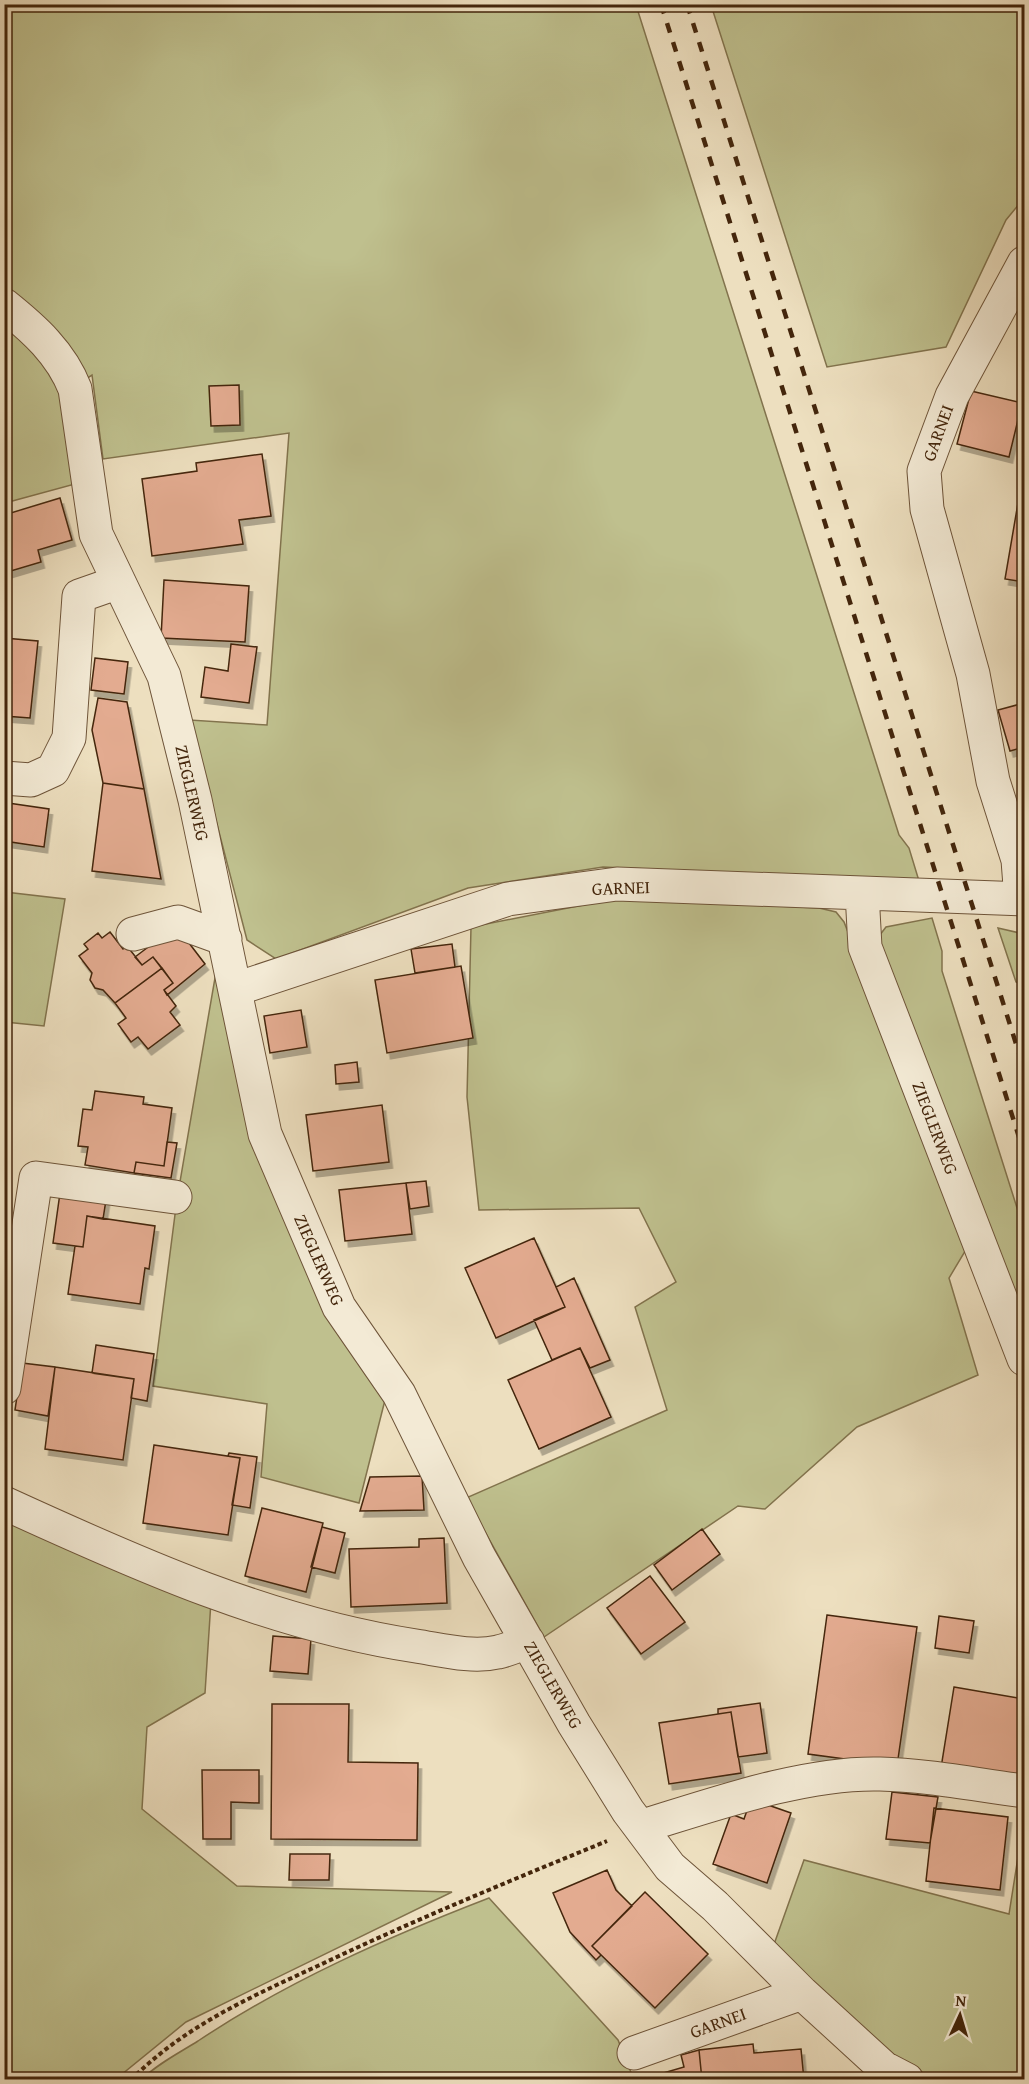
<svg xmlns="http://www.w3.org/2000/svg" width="1029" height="2084" font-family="'Gentium Book Plus',serif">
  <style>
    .green { fill: #bfc08e; stroke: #82734d; stroke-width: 1.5 }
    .building { fill: #e3ab90; stroke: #44260c; stroke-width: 1.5; filter: url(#shadow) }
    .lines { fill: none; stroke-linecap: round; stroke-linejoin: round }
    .minor-casing { stroke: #6e5439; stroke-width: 35 }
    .path { stroke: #44260c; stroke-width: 4; stroke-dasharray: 4.5 3; stroke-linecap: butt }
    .minor { stroke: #f3ead5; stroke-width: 33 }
    .rail { stroke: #44260c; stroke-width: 4.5; stroke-dasharray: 10 10; stroke-linecap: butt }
    .labels { text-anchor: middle; stroke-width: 5; stroke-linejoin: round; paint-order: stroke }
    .street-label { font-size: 18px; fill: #44260c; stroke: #f3ead5 }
  </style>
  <defs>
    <filter id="shadow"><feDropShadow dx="3.5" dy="6" stdDeviation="0" flood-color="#0004"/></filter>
  </defs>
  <rect width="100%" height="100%" fill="#eddfbf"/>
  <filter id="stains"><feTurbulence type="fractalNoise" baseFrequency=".00333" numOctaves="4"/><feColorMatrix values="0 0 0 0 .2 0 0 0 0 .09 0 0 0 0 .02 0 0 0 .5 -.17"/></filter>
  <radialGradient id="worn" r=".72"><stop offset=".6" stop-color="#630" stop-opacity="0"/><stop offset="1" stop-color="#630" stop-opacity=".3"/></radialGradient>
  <path class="green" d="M58,4l578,1 263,830 10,13 10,33 -316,-14 -135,21 -192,71 -29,-19 -57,-220 77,5 22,-292 -186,26 -11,-84 -29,19 12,90 -70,19v-491z
    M711,5h313v193l-18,22 -60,127 -119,20z
    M5,892l60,7 -21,127 -39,-4z
    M619,898l200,10 17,4 8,10 126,321 -21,35 29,97 -121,52 -92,82 -27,-3 -194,131 -78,-139 201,-88 -32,-103 41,-25 -37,-74 -160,2 -12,-113 4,-170z
    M932,918l10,33v20l82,259v99l-148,-389 10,-13z
    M998,928l26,6v52l-8,-4z
    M216,972l169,428 -26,103 -98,-26 6,-73 -114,-18 24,-187z
    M4,1515l207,86 -6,92 -58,34 -5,82 95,77 215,6 -266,130 -70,57h-111z
    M1024,1819v260h-93l-27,-10 -132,-119 32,-90 205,54z
    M489,1898l129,142 14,35 -22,5h-469c16,-16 38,-27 57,-39 90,-60 190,-104 291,-143z"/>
  <path class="building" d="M239,385l1,40 -29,1 -2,-40z
    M971,391l51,12 -13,54 -52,-13z
    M262,454l9,62 -32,4 4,24 -91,12 -10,-77 55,-8 -1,-8z
    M1019,497l5,1v84l-19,-3z
    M60,498l12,42 -34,10 3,12 -37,11v-58z
    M164,580l85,6 -4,56 -84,-4z
    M4,638l34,3 -8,77 -26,-2z
    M231,644l26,3 -8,56 -48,-6 4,-30 23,4z
    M95,658l33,4 -4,32 -33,-4z
    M98,698l29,4 17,87 -41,-6 -11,-53z
    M1024,703v44l-14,4 -12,-41z
    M103,783l41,6 17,90 -69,-8z
    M8,803l41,6 -5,38 -40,-6z
    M176,926l29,38 -38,31 -3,-5 9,-7 -20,-26 -11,8 -7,-8z
    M110,932l13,17 4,-3 15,19 11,-8 9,11 -47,35 -12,-13 -8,-2 -5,-8 2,-7 -13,-17 9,-7 -4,-5 14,-11 4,5z
    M452,944l3,23 -40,6 -4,-24z
    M461,966l12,72 -86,15 -12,-73z
    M162,968l11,15 -9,7 12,16 -6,6 10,13 -32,24 -10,-12 -7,5 -13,-18 8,-6 -11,-15z
    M301,1010l6,37 -37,6 -6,-37z
    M357,1062l2,20 -23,2 -1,-19z
    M95,1091l49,6 -1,7 29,4 -8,58 -28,-4 -2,11 -49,-8 3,-18 -10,-1 5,-37 9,1z
    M382,1105l7,57 -76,9 -7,-56z
    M167,1142l10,1 -6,35 -37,-5 2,-11 28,4z
    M426,1181l3,25 -19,3 -4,-26z
    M406,1183l6,51 -67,7 -6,-51z
    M60,1193l46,7 -3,19 -16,-3 -4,31 -30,-4z
    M87,1216l68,10 -6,43 -4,-1 -5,36 -72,-10 7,-48 8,1z
    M534,1238l31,69 -69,31 -31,-70z
    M574,1278l36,82 -20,8 -10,-20 -28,12 -18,-40 31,-13 -9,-20z
    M96,1345l58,9 -7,47 -16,-3 3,-19 -42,-6z
    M580,1348l31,69 -72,32 -31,-69z
    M22,1363l33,4 -7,49 -33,-6z
    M55,1367l79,12 -11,81 -78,-11z
    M154,1445l86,13 -12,77 -85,-12z
    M229,1453l28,4 -7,51 -18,-3 8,-47 -12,-2z
    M422,1476l2,34 -64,1 10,-34z
    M262,1508l61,15 -17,69 -61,-16z
    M322,1527l23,6 -10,40 -24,-6z
    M702,1529l18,25 -48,36 -18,-25z
    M444,1538l3,65 -96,4 -2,-58 70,-2v-8z
    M650,1576l35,46 -44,32 -34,-46z
    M827,1615l90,12 -20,139 -89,-12z
    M939,1616l35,5 -5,32 -34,-5z
    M273,1636l38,3 -3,35 -38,-3z
    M954,1687l70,12v54l-4,28 -79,-13z
    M760,1703l7,50 -29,4 -7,-45 -13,2v-5z
    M272,1704h77l-1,58 70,1 -1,77 -146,-1z
    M731,1712l10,61 -72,11 -10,-61z
    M202,1770h57v33l-28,-1v37h-28z
    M892,1792l46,5 -8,46 -44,-4z
    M751,1799l40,14 -24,70 -54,-19 18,-50 13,5z
    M934,1808l74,9 -8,73 -74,-9z
    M290,1854h40l-1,26h-40z
    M607,1870l9,20 16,16 -40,40 9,9 -5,5 -26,-28 -17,-39z
    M645,1892l63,62 -53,54 -63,-62z
    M753,2044l1,9 47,-4 3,31h-102l-3,-30z
    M699,2050l3,30h-48l-1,-4 31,-9 -3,-12z"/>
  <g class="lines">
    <g class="minor-casing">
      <path id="minor" d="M4,305c30,24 57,48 71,84l21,145 68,142 31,124 70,334 74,173 60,87 80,163 95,167 54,87 42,56 45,39 87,87 82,75 23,12
        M4,778l27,2 22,-10 16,-32 10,-142 40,-14
        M862,893l3,54 159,412
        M1021,899l-3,-39 -25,-79 -20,-107 -46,-165 -3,-38 28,-75 72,-133
        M133,934l45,-12 47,17
        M236,989l272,-90 109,-15 407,15
        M4,1388l32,-210 139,19
        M4,1503c133,61 267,121 412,143 26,4 56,12 82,6 10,-2 20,-7 30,-10
        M640,1827c72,-22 164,-55 240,-53 48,1 97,11 144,17
        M634,2053l168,-60"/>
    </g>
    <path class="path" d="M131,2080c54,-55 124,-85 193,-117 93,-44 188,-83 283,-122"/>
    <use href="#minor" class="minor"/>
    <path class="rail" d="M661,4l363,1149
      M687,4l337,1065"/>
  </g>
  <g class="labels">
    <g class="street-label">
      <text transform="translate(938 433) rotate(-70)" y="6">GARNEI</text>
      <text transform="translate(192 793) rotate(77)" y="6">ZIEGLERWEG</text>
      <text transform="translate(621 888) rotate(-2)" y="6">GARNEI</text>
      <text transform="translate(935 1128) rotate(69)" y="6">ZIEGLERWEG</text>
      <text transform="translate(319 1260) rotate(66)" y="6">ZIEGLERWEG</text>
      <text transform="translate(553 1685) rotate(60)" y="6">ZIEGLERWEG</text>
      <text transform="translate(718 2023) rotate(-20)" y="6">GARNEI</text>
    </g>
  </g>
  <rect width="1029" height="2084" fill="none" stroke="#eddfbf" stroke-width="24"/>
  <rect x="6" y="6" width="1017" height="2072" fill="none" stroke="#44260c" stroke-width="3"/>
  <rect x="12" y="12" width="1005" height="2060" fill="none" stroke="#44260c" stroke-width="1.5"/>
  <g transform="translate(960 2015) rotate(4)" stroke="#f3ead5" stroke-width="4.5" paint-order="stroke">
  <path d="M0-4.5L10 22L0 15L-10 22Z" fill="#44260c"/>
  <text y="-9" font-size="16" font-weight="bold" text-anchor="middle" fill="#44260c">N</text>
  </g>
  <rect width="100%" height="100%" filter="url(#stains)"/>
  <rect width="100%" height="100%" fill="url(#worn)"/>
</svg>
